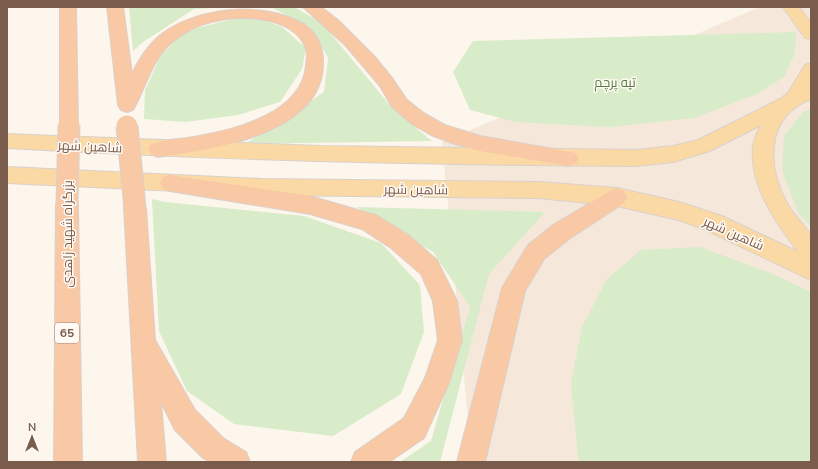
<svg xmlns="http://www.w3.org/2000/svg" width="818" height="469" font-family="'Nunito Sans',Cairo,sans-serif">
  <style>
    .residential { fill: #f5e8da }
    .green { fill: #d8ecc9 }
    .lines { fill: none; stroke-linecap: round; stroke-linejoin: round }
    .primary-casing { stroke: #dad1cd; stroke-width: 2 }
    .trunk-casing { stroke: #dad1cd; stroke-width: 2 }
    .primary { fill: #fbd9a5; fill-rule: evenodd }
    .trunk { fill: #f9c8a4; fill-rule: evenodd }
    .trunk-bridge-far1-casing { stroke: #dad1cd; stroke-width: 18; stroke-linecap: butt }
    .trunk-bridge-casing { stroke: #dad1cd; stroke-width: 23; stroke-linecap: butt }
    .trunk-bridge-far1 { stroke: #f9c8a4; stroke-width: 17 }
    .trunk-bridge { stroke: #f9c8a4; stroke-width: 21 }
    .labels { text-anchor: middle; stroke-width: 3; stroke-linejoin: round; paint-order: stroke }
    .shield { fill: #fffaf3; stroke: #a28b7f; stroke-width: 1 }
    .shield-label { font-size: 12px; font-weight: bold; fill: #7a5c4d }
    .park-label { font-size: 13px; fill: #537a41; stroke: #fffaf3 }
    .street-label { font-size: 13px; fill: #7a5c4d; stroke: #fffaf3 }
  </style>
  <rect width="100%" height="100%" fill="#fdf6ec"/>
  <path class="residential" d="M760,7h51v455h-339l-30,-320z"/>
  <path class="green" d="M129,7h101l-36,2 -51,33 -10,9z
    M270,7h24l28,16 71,86 39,32 -187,3 79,-52 4,-34 -19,-32z
    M232,19h29l21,8 24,21 -4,21 -22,33 -42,13 -53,7 -41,-3 1,-28 15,-35 26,-25z
    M796,32l-1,21 -11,24 -27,17 -63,24 -84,9 -94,-5 -46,-12 -17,-38 20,-31z
    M811,109v118l-13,-15 -16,-42 2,-34 19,-24z
    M152,199l13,3 139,14 77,27 39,42 4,47 -23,62 -68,42 -99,-12 -47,-33 -28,-60z
    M356,207l189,5 -56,62 -49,188h-40l31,-21 39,-134 -37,-55z
    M700,247l71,26 40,19v170h-231l-2,-5 -7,-74 11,-56 25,-48 34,-29z"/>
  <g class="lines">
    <g class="primary-casing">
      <path id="primary" d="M783,7h16l12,16v16l-6,-1z
        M811,63v36c-47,18 -44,69 -23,106 6,11 17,19 22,30 3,5 1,37 1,45l-105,-50 -27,-10 -62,-14 -78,-8 -276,-3 -256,-12v-16l256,12 276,3 78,6 62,14 43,14 76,36c-22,-30 -49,-66 -45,-106 1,-7 5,-15 8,-21l-51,26 -37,11 -37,4c-210,-1 -419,-6 -629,-18v-14l315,12 314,4 37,-4 25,-6 82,-41 8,-6 17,-28z"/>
    </g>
    <g class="trunk-casing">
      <path id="trunk" d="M60,7h16l2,116 -2,5 -7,2 -7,-2 -2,-5z
        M107,7h16l9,67c6,-13 15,-27 26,-37 36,-30 105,-37 146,-13 14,10 20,25 19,42 -3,69 -113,84 -165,91l-7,-3 -3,-5 3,-5c12,-4 24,-5 36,-6 30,-5 60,-11 87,-27 16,-10 30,-24 32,-45 0,-4 1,-8 1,-12 -6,-37 -63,-40 -91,-33 -17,3 -35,13 -48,25 -18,18 -22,42 -35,64l-6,2 -6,-2 -3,-5z
        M303,7h18l17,13 37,37 17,21 15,22 18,14 20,11 35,11 96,17 3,5 -3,5 -7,3 -89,-15 -28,-8 -21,-8 -19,-11 -20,-17 -12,-21 -35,-41z
        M170,175l140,21 58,17 8,2 31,19 30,26 20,41 5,39 -13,43 -25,55 -35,24h-38l4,-10 49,-34 21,-40 13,-38 -5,-39 -12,-27 -30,-26 -29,-19 -52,-15 -140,-23 -7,-2 -3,-6 3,-6z
        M617,188l7,3 3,6 -3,6 -55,36 -25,20 -19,32 -40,171h-28l45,-174 26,-43 25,-20 57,-34z
        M67,195l7,3 4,6 4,258h-28l2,-258 4,-6z
        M135,199l8,3 3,6 9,132 40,70 28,28 23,14 4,10h-40l-7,-4 -28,-28 -14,-28 5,60h-28l-14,-254 3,-6z"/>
    </g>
    <use href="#primary" class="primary"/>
    <use href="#trunk" class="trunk"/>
    <g class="trunk-bridge-far1-casing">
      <path id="trunk-bridge-far1" d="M69,126v-3"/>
    </g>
    <g class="trunk-bridge-casing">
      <path id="trunk-bridge" d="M127,126l8,82
        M67,204l2,-79"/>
    </g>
    <use href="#trunk-bridge-far1" class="trunk-bridge-far1"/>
    <use href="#trunk-bridge" class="trunk-bridge"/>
  </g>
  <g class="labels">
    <rect class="shield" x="55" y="323" width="24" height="20" rx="3"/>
    <g class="shield-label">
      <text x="67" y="337">65</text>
    </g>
    <g class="park-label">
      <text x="615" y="87">تپه پرچم</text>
    </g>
    <g class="street-label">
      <text transform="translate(90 146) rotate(3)" y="5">شاهین شهر</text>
      <text transform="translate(416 189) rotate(1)" y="5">شاهین شهر</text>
      <text transform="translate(734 233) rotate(24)" y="5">شاهین شهر</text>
      <text transform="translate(67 234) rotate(-90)" y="5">بزرگراه شهید زاهدی</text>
    </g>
  </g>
  <rect width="818" height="469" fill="none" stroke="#7a5c4d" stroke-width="16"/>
  <g transform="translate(32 437)" stroke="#fffaf3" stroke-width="3" paint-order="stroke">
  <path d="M0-3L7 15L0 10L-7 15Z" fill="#7a5c4d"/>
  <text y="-6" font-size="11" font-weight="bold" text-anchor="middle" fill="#7a5c4d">N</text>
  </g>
</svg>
